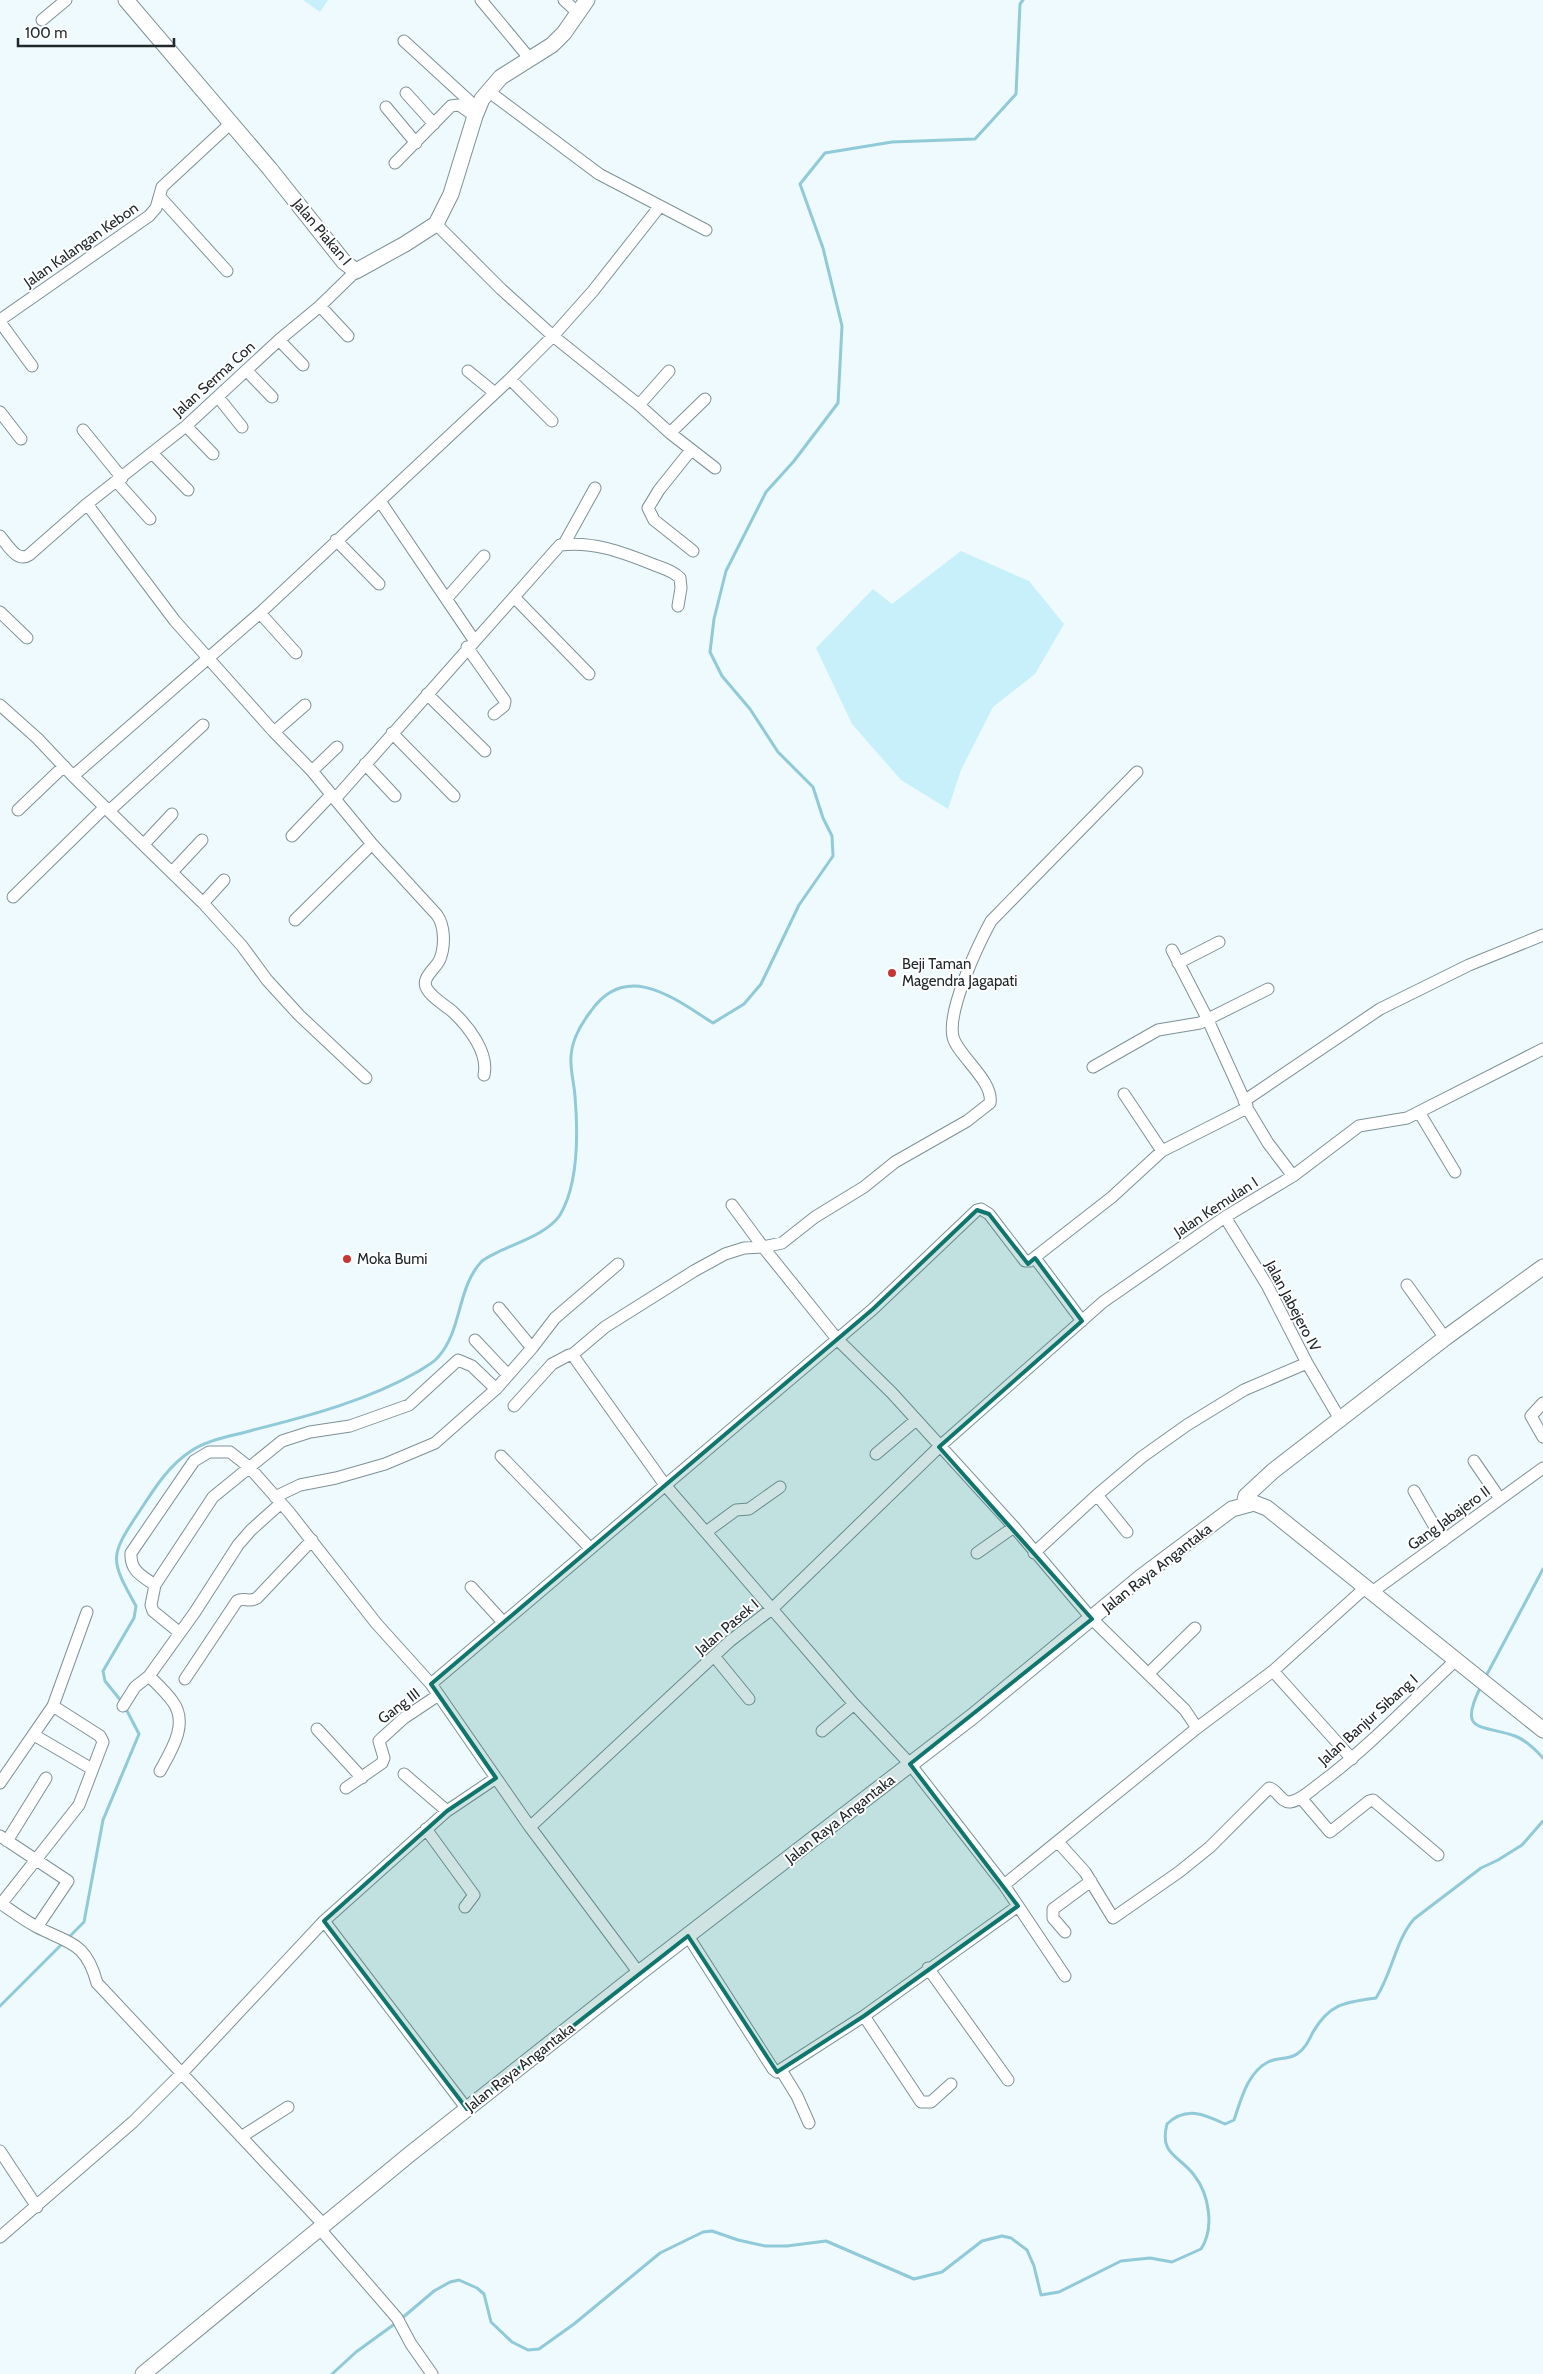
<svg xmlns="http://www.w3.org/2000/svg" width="1543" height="2374" font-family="Cabin,sans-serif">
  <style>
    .green { fill: #c8f0fb }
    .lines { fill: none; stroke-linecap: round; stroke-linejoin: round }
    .stream { stroke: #90c9d8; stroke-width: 3 }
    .street-casing { stroke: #7e9196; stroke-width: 13 }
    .secondary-casing { stroke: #7e9196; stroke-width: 17 }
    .street { stroke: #fff; stroke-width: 11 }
    .secondary { stroke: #fff; stroke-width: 15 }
    .marked { fill: #0f766e; fill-opacity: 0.2; stroke: #0f766e; stroke-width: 4; stroke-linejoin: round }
    .poi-dot { fill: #c63733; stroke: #fff; stroke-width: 2 }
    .labels { text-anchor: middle; stroke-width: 4; stroke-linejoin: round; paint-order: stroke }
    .street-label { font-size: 15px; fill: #21282b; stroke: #fff }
    .poi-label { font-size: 15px; fill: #21282b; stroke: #fff; text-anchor: start }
  </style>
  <rect width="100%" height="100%" fill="#eefafd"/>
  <path class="green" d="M303,0h25l-8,12z
    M961,551l68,30 35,43 -29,50 -42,33 -32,63 -13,39 -47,-29 -49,-56 -36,-76 57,-59 19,15z"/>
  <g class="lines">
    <path class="stream" d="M1485,1678l58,-109
      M1481,1686c-24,48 0,38 34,50 11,4 20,13 28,22
      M122,1702l-17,-21 -2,-10 31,-53 2,-12c-26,-47 -27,-49 3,-94 15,-23 29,-46 52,-61 18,-12 42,-15 62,-21 56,-14 116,-30 166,-59 7,-5 15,-8 20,-15 23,-26 18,-69 43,-95 5,-4 12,-7 18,-10 19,-9 48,-18 60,-36 19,-32 18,-83 15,-119 -1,-13 -5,-27 -4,-40 1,-17 10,-32 20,-45 36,-51 84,-12 122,12l31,-19 17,-20 38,-79 34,-49 -1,-20 -9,-18 -10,-31 -35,-35 -28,-43 -28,-33 -12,-24 4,-33 12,-48 40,-79 28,-31 44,-58 4,-77 -19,-78 -23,-64 25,-31 67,-11 83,-3 41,-45 4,-90 3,-4
      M68,1938l16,-16 19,-102 36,-86 -14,-27
      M0,2006l64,-64
      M401,2319l33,-28 16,-9 9,-2 18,8 7,6 7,28 21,20 16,8 11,-1 35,-25 86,-71 43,-21 9,-1 26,9 27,6h22l39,-5 88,38 28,-7 40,-31 20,-5 9,2 16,12 7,16 7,29 18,-3 62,-31 29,-3 22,4 29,-13c14,-21 8,-55 -7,-74 -15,-20 -35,-20 -27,-51 19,-18 37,-10 58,0l9,-4c7,-20 13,-47 34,-58 9,-5 21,-2 29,-8 8,-5 12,-14 16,-22 17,-29 33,-30 63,-34 16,-24 19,-57 38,-79l67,-51 17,-8 24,-15 21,-24
      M332,2374l24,-22 40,-29"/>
    <g class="street-casing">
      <path id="street" d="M481,0l49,59
        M564,0l14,13
        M42,20l24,-20
        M404,41l73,67
        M488,91l111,83 107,56
        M406,93l28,31
        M386,107l30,36
        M395,163l56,-57 8,-1 16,11
        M160,197l67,74
        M436,224l65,65 52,47 86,69 31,28 45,35
        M320,306l28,30
        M0,320l149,-104 7,-8 6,-21 69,-64
        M0,322l32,44
        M279,340l24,25
        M247,371l25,26
        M468,371l27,22
        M510,379l42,42
        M218,397l24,30
        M639,405l30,-34
        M0,412l21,27
        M186,426l27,28
        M83,430l39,48
        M670,433l35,-34
        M691,450l-32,40 -11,18 6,12 39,31
        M153,454l35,36
        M117,482l33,37
        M380,501l94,139
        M87,504l88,117 99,111 38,39 60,73 65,71c8,11 8,31 3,44 -4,10 -20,19 -13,30 5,9 18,16 26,23 16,15 36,41 31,63
        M0,536c7,8 17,27 29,19l58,-51 99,-78 93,-86 41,-34 36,-35
        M336,540l43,44
        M564,544l31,-56
        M514,597l75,77
        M447,598l37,-42
        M0,612l27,26
        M260,613l36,40
        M467,647l38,54 -1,5 -10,8
        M427,694l58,57
        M0,705l37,33 36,38
        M274,732l31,-27
        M392,733l62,63
        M365,764l30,32
        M312,771l25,-24
        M1137,772l-146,149c-13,24 -44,89 -38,116 5,19 41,44 37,66l-23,18 -72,41 -31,25 -49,30 -33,26 -19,4 74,92 55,54 122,134 78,92 93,91 12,18
        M335,799l225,-254c33,-4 62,7 92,19 10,4 20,6 28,14l1,10 -3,18
        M18,810l46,-44
        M109,811l94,-86
        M292,836l39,-41
        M144,844l28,-30
        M172,872l30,-32
        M13,897l92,-90
        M203,903l21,-23
        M295,920l77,-76
        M1172,950l35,68 40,88
        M1178,963l41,-21
        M1093,1067l65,-37 42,-7 68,-34
        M366,1078l-67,-63 -32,-35 -25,-34 -39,-43 -130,-127 187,-163 250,-234 43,-43 40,-45 67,-85
        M1124,1094l38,57
        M1244,1101l136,-92 89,-44 74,-30
        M1419,1112l36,60
        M732,1205l31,42
        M1225,1217l42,68 40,78 34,58
        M1035,1258l47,63
        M1407,1285l38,53
        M499,1308l33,40
        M475,1340l33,35
        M572,1355l33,-28 89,-56 31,-17 19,-6 19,-1
        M1543,1403l-12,13 12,21
        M514,1406l38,-42 17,-9 5,2 91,128 189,219 56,60 94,121 61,91
        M876,1454l40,-34
        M501,1456l89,92
        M1474,1461l26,38
        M1414,1491l29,50
        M1097,1495l30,37
        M275,1497l25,-12 36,-7 49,-14 50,-21 61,-54 36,-41 23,-30 63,-54
        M706,1532l30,-22 13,-1 31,-22
        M977,1553l37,-26
        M1034,1553l63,-58 45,-38 45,-32 57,-35 63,-27
        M155,1585c-13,-9 -25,-14 -24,-32l63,-92 15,-9h21l19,15 40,45 87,111 55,61 99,143 109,146
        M471,1587l32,35
        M1372,1592l171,-124
        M180,1633l-27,-22 -2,-6 4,-20 58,-88 69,-56 28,-9 40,-6 59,-21 49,-45 14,6 24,23
        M714,1656l35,43
        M1273,1671l79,88
        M1148,1674l47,-46
        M185,1679l52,-78c7,-4 13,2 20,-3l55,-58
        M431,1684l442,-375 104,-99 4,-1 8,5 36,47h5l82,-64 50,-46 85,-43 21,35 25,33
        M123,1706l12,-19 14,-11
        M317,1729l45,49
        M822,1731l32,-27
        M34,1735l58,34
        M160,1771c11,-20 29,-47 13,-69 -7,-10 -16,-18 -24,-26l46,-64 43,-67 13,-15 29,-26
        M404,1774l43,37
        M0,1783l53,-77 34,-94
        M346,1788l36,-25 2,-5 -5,-17 3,-3 22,-20 33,-22
        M1301,1798l29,34 39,-31 4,-1 65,55
        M530,1827l200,-186 43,-33 166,-161 164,-145 122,-85 68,-41 66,-50 48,-8 136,-69
        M426,1829l48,66 -9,12
        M0,1836l68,45 -31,46
        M7,1841l39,-63
        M1058,1842l27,30 28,46 66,-46 31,-25 59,-59c8,1 12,15 21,14 12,-2 22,-13 32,-20 48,-36 90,-81 134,-122
        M1004,1885l193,-157 76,-57 93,-84
        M0,1903c12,8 24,17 37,24 33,17 49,15 60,56l226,241
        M1,1904l78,-99 24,-63 -3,-6 -47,-30
        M324,1921l143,188
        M1065,1932l-12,-14v-9l38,-28
        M688,1936l85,133 4,3 87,-56 154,-110
        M928,1968l80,112
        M864,2016l57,86h10l20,-18
        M781,2070l16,26 12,27
        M241,2137l47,-30
        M0,2151l37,56
        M319,2228l78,90 14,26 21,30
        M0,2237l133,-115 49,-49 142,-152 123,-110 49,-33"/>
    </g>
    <g class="secondary-casing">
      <path id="secondary" d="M126,0l144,169 74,93 12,9 49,-27 31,-20 15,-30 24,-78 7,-17 19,-22 51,-32 12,-12 23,-33
        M1244,1505l2,-9 27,-25 172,-133 98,-71
        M143,2374l267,-220 229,-181 334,-257 168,-139 91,-68 22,-6 13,5 276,222"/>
    </g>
    <use href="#street" class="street"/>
    <use href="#secondary" class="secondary"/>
  </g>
  <path class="marked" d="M977,1210l12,4 39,50 7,-6 47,63 -143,126 153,172 -182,145 108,142 -154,110 -87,56 -89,-136 -221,173 -143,-188 123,-110 49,-33 -65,-94 442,-375z"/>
  <g class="poi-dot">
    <circle cx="892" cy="973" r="5"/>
    <circle cx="347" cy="1259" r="5"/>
  </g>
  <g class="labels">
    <g class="street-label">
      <text transform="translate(322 232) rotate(50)" y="5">Jalan Piakan I</text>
      <text transform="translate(81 245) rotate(-35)" y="5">Jalan Kalangan Kebon</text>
      <text transform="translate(214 379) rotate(-42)" y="5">Jalan Serma Con</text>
      <text transform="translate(1216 1207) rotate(-33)" y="5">Jalan Kemulan I</text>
      <text transform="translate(1293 1306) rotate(62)" y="5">Jalan Jabejero IV</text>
      <text transform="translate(1449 1518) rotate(-36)" y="5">Gang Jabajero II</text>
      <text transform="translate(1157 1568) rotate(-38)" y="5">Jalan Raya Angantaka</text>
      <text transform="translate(727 1627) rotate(-40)" y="5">Jalan Pasek I</text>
      <text transform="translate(399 1706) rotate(-37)" y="5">Gang III</text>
      <text transform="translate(1368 1720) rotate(-42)" y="5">Jalan Banjur Sibang I</text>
      <text transform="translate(840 1819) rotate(-38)" y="5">Jalan Raya Angantaka</text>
      <text transform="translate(520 2067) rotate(-38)" y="5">Jalan Raya Angantaka</text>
    </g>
    <g class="poi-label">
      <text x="902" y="969">Beji Taman<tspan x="902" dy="17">Magendra Jagapati</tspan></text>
      <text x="357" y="1264">Moka Bumi</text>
    </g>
  </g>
  <path d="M18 38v8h156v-8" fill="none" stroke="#21282b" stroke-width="2.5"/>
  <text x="25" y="38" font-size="15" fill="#21282b" stroke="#ffffff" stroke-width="4" paint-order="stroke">100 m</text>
</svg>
